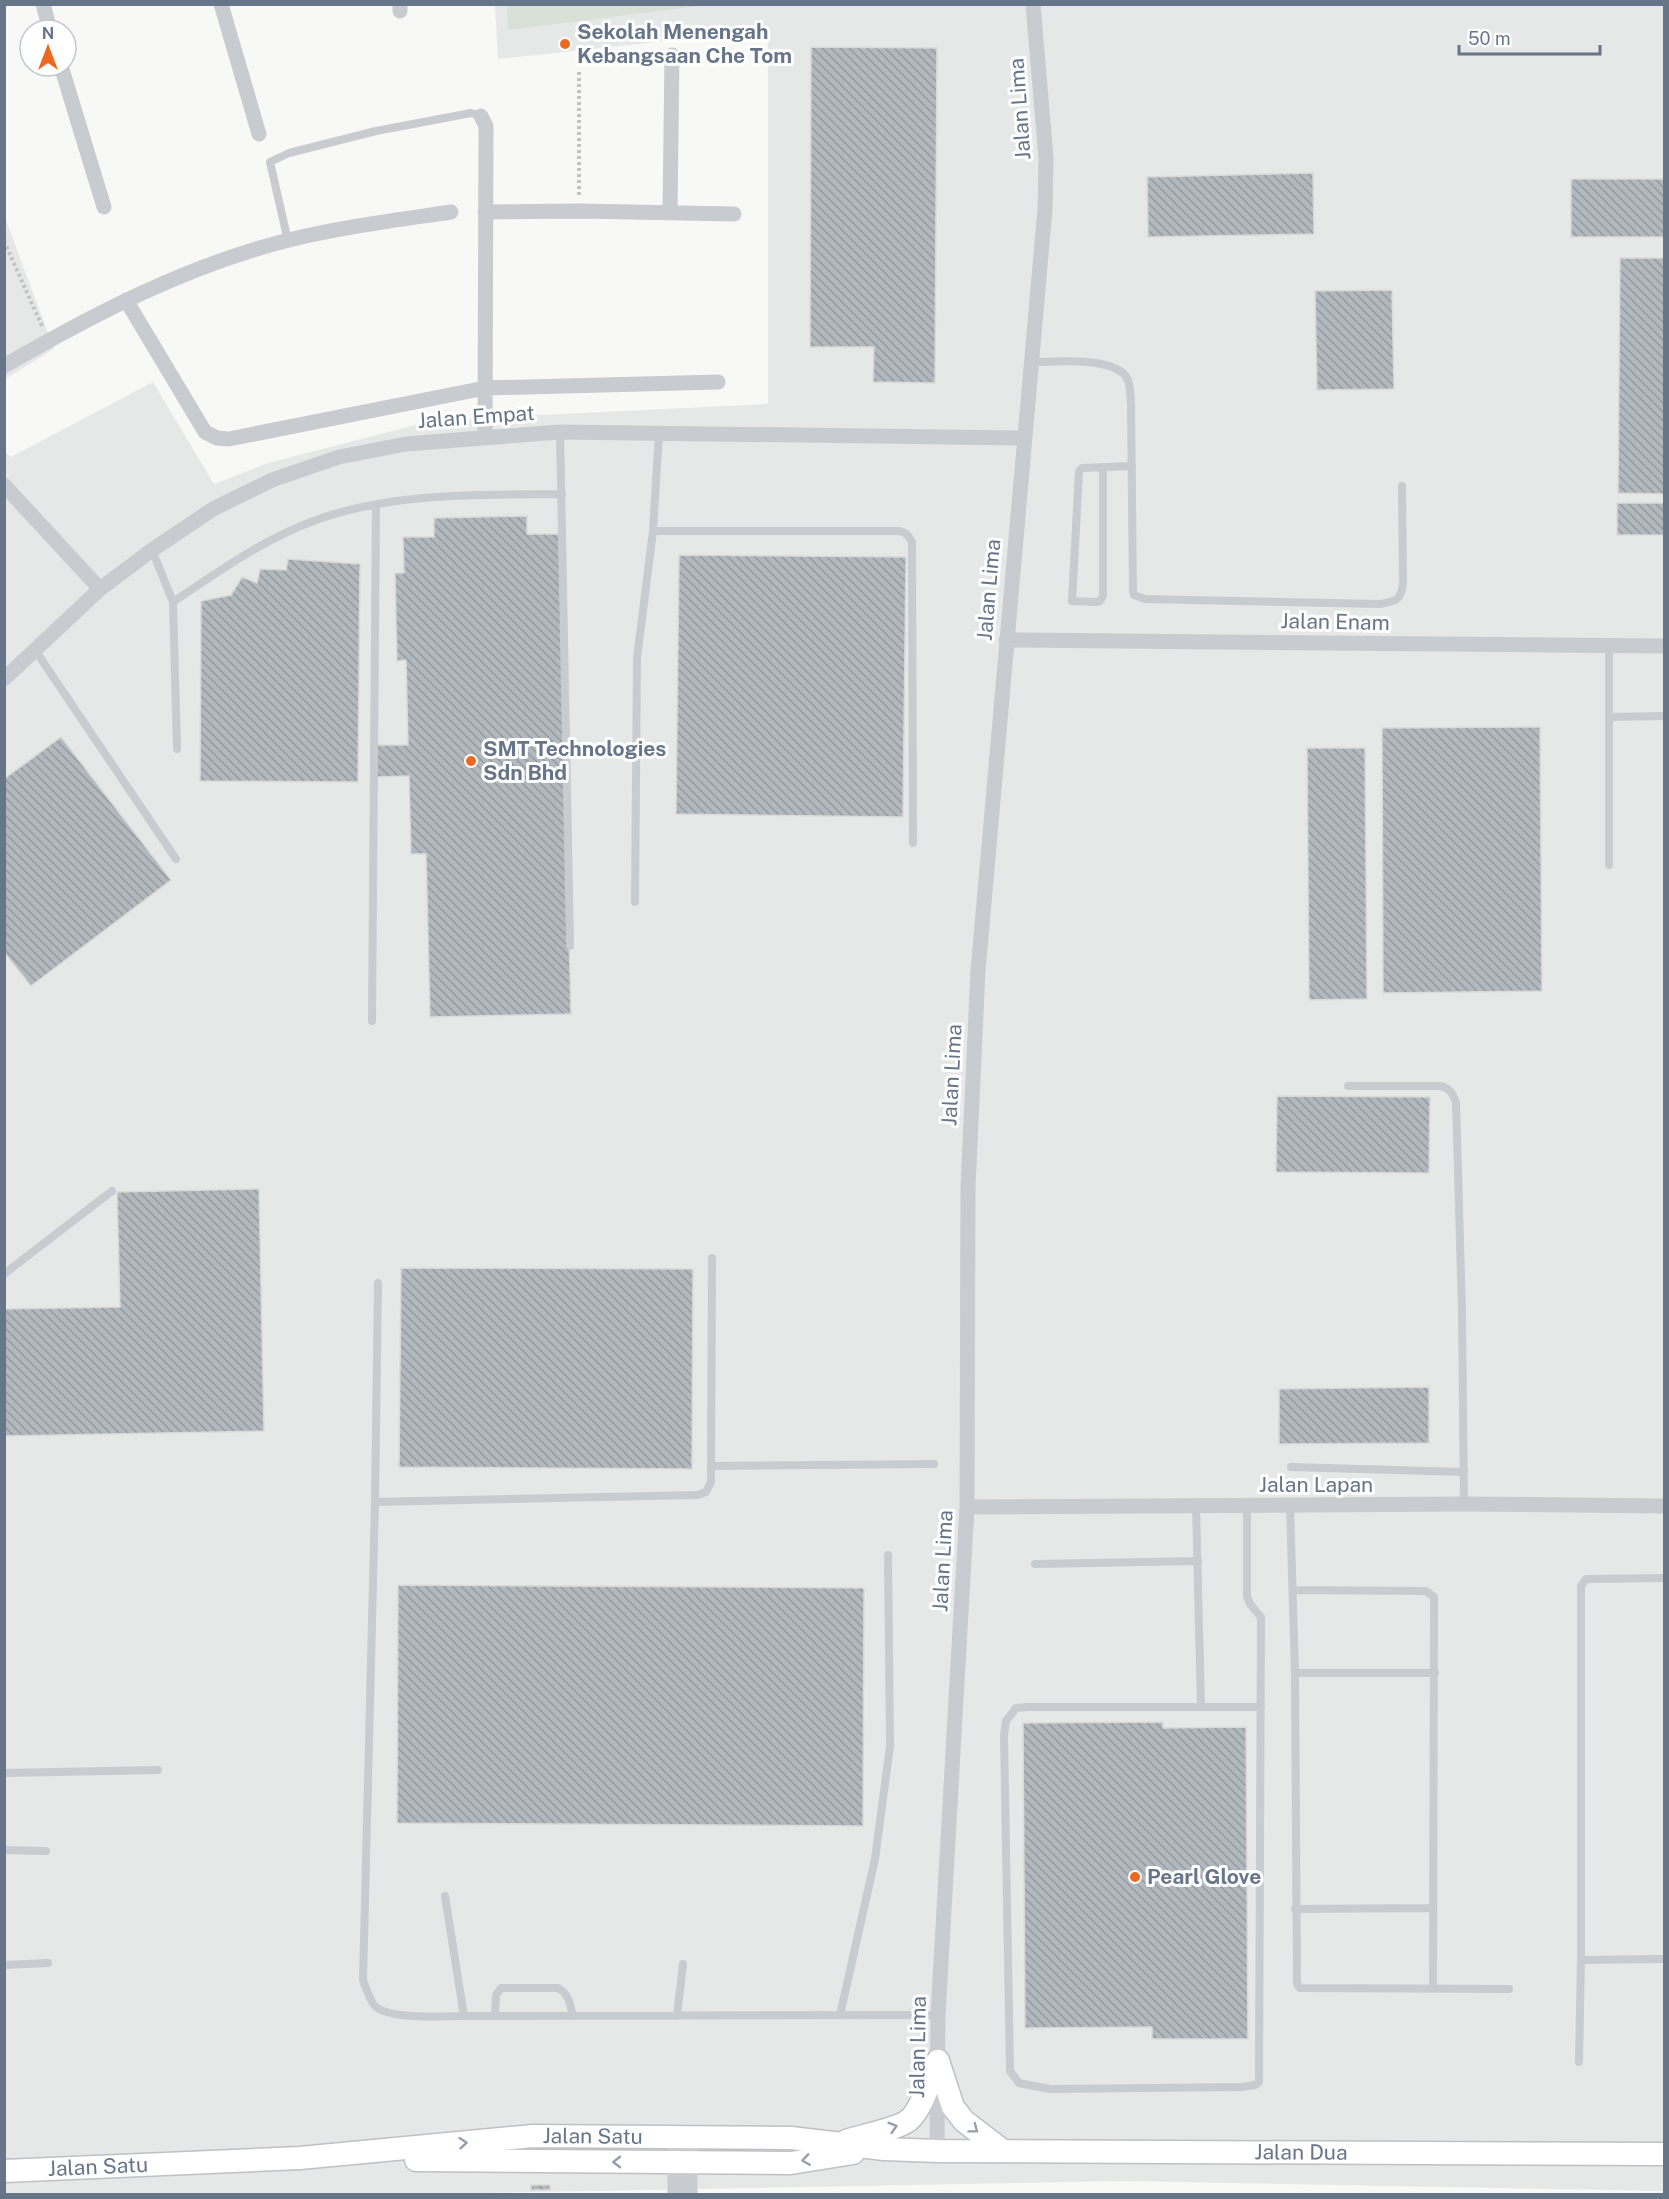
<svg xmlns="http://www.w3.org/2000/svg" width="1669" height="2199" font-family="'Public Sans',sans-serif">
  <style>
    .built { fill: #e6e7e7 }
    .pitch { fill: #d9e1d6 }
    .building { fill: url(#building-back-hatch); stroke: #dadad8; stroke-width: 1.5 }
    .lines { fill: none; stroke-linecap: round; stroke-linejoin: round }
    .secondary-casing { stroke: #bdc0c5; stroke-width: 25 }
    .path { stroke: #c2c3c6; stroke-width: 4; stroke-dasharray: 3 3; stroke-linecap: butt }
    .lane { stroke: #c8cbcf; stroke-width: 8 }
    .street { stroke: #c8cbcf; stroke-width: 15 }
    .secondary { stroke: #fff; stroke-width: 22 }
    .oneway { stroke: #949eac }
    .poi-dot { fill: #ed6921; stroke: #fff; stroke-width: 2 }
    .labels { text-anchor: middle; stroke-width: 6; stroke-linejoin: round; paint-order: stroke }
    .poi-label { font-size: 21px; font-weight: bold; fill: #667588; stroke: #fff; text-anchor: start }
    .street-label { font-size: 21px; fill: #667588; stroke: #fff }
  </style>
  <defs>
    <pattern id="building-back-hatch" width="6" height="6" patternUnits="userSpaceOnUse" patternTransform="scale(1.5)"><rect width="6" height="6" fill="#b1b8be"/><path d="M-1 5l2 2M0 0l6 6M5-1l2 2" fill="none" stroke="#949aa0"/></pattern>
  </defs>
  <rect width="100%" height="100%" fill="#f8f8f6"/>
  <path class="built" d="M495,5h1169v2186l-539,-10 -696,13h-424l-1,-1743 7,6 142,-75 61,102 54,-21 167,-43 333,-16v-374l-270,29z
    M4,215l50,134 -49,30h-1z"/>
  <path class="pitch" d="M507,4h199v1l-198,25z"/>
  <path class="building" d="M811,47l126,1 -2,335 -62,-1 1,-35h-64z
    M1313,173l1,61 -166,3 -1,-60z
    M1571,179h93v58h-93z
    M1620,258h44v236l-46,-1z
    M1392,290l2,99 -77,1 -2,-99z
    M1617,503h47v32h-47z
    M527,516v18h32l12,480 -141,3 -4,-163h-15l-2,-78 -32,1 -1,-32h32l-2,-85 -9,1 -2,-88h9l-1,-36h31v-19z
    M679,555l227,2 -3,260 -227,-3z
    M288,559l72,5 -2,218 -158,-1 1,-180 30,-6 11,-18 15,6 3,-14 26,1z
    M1540,727l2,264 -159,2 -1,-265z
    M61,737l110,143 -140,106 -27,-34v-173z
    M1307,748h58l2,251 -58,1z
    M1277,1096l153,1 -1,76 -153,-1z
    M259,1189l5,242 -260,5v-127l116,-2 -3,-115z
    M401,1268l292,1 -1,200 -293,-2z
    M1429,1387v56l-150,1v-55z
    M398,1585l466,3 -1,238 -466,-3z
    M1163,1722v6l83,-1 2,312h-96v-12l-127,1 -2,-305z
    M531,2185h19v5h-19z"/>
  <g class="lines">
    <g class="secondary-casing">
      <g id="secondary">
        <path d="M938,2061l15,46 11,14 39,30"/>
        <path d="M846,2141c15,-5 52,-12 63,-21 13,-11 22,-43 29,-59"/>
        <path d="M416,2160l375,3 62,-10"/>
        <path id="s1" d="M4,2171l296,-13 233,-22 258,2 93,11 53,2 727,3"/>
      </g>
    </g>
    <path class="path" d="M579,195v-126
      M4,241l38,85"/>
    <path class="lane" d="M288,241l-18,-79 19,-9 87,-22 95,-18 10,3
      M1031,362c25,0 71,-5 92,11 8,7 7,21 8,31l2,188 1,3 11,4 235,5c16,-3 22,-4 23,-22l-1,-96
      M560,432l10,514
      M1103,467v129l-3,5 -4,1 -24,-1 7,-130 3,-3 50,-2
      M653,531h245c8,1 10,4 14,11l1,301
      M152,550l21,52 4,147
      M173,602c46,-31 91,-63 143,-82 78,-28 164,-25 246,-26
      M35,650l141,209
      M1609,717l55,-1
      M1609,865v-220
      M635,902l2,-244 16,-127 6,-98
      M372,1021l4,-516
      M1348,1086h92c10,2 12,7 16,16l6,209 2,193
      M4,1274l108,-83
      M378,1283l-3,219 -12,478c3,9 6,19 12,26 14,14 68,10 89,10l474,-1
      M711,1466l223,-2
      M1291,1467l173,5
      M375,1502l323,-7 8,-3 5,-10 1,-224
      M1196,1506l5,201h-174l-11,1 -10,13 -2,14 6,336 9,12 31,6 192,-2 13,-2 4,-3 2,-465 -11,-13 -3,-8v-90
      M1290,1506l5,167 2,311 3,4 209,1
      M1035,1564l163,-3
      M1293,1590l133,1 8,6 -1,391
      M1295,1673h140
      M1201,1707h60
      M4,1773l154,-3
      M4,1850l42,1
      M445,1896l19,120
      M1295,1909l138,-1
      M1581,1960l83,-1
      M4,1965l44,-2
      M840,2015l35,-156 15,-113 -2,-191
      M495,2016l1,-21 5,-7h57c11,6 12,16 15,28
      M677,2016l6,-52
      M1579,2062l2,-102v-374l5,-7 78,-1"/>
    <path class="street" d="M43,4l7,26
      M221,4l38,130
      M400,4v7
      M61,66l43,141
      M481,116l5,10 -1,312
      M485,212l94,-1 155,3
      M670,212l2,-157
      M126,300l79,132 12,6 12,1 256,-51 233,-6
      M4,366c90,-52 184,-101 285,-126 53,-13 108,-20 162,-28
      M4,485l96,104
      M1006,640l658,6
      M4,679l96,-90 52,-39 61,-41 59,-29 67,-23 67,-13 154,-12 464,6
      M967,1507l497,-3 200,2
      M937,2151l1,-136 29,-508 1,-320 10,-216 67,-762 1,-51 -13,-154
      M675,2194v-57
      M690,2194v-57"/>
    <use href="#secondary" class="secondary"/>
  </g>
  <defs><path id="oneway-chevron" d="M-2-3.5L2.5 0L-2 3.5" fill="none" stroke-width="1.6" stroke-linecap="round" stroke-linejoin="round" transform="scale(1.5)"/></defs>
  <g class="oneway">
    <use href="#oneway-chevron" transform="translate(893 2127) rotate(-17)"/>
    <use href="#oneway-chevron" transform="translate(974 2129) rotate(37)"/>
    <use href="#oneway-chevron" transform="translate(463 2143) rotate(-5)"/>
    <use href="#oneway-chevron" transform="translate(806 2160) rotate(172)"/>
    <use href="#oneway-chevron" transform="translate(617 2162) rotate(-180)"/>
  </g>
  <g class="poi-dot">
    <circle cx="565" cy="44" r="6"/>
    <circle cx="471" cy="761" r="6"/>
    <circle cx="1135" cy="1877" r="6"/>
  </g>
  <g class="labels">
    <g class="poi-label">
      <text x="577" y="39">Sekolah Menengah<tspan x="577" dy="24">Kebangsaan Che Tom</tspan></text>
      <text x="483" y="756">SMT Technologies<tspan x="483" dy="24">Sdn Bhd</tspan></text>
      <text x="1147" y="1884">Pearl Glove</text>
    </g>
    <g class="street-label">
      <text transform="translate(1020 109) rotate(-94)" y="7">Jalan Lima</text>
      <text transform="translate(476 417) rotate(-4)" y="7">Jalan Empat</text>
      <text transform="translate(989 590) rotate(-85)" y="7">Jalan Lima</text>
      <text transform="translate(1335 622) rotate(1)" y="7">Jalan Enam</text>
      <text transform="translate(952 1075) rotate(-87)" y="7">Jalan Lima</text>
      <text x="1316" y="1492">Jalan Lapan</text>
      <text transform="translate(943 1561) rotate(-87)" y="7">Jalan Lima</text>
      <text transform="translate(918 2047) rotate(-89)" y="7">Jalan Lima</text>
      <text dy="7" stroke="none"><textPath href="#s1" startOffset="590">Jalan Satu</textPath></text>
      <text dy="7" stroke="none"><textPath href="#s1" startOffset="1299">Jalan Dua</textPath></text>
      <text dy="7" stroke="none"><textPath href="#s1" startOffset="94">Jalan Satu</textPath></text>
    </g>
  </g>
  <rect width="1669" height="2199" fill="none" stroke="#667588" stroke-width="12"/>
  <g transform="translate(48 48)"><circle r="28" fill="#ffffff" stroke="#c2c8cf" stroke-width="1.5"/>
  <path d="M0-4.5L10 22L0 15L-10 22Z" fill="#ed6921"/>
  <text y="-9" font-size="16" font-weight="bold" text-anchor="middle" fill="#667588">N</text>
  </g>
  <path d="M1459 45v9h141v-9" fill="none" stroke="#667588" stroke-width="3"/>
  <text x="1468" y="45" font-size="18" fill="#667588" stroke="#ffffff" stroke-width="4.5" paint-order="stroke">50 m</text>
</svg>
